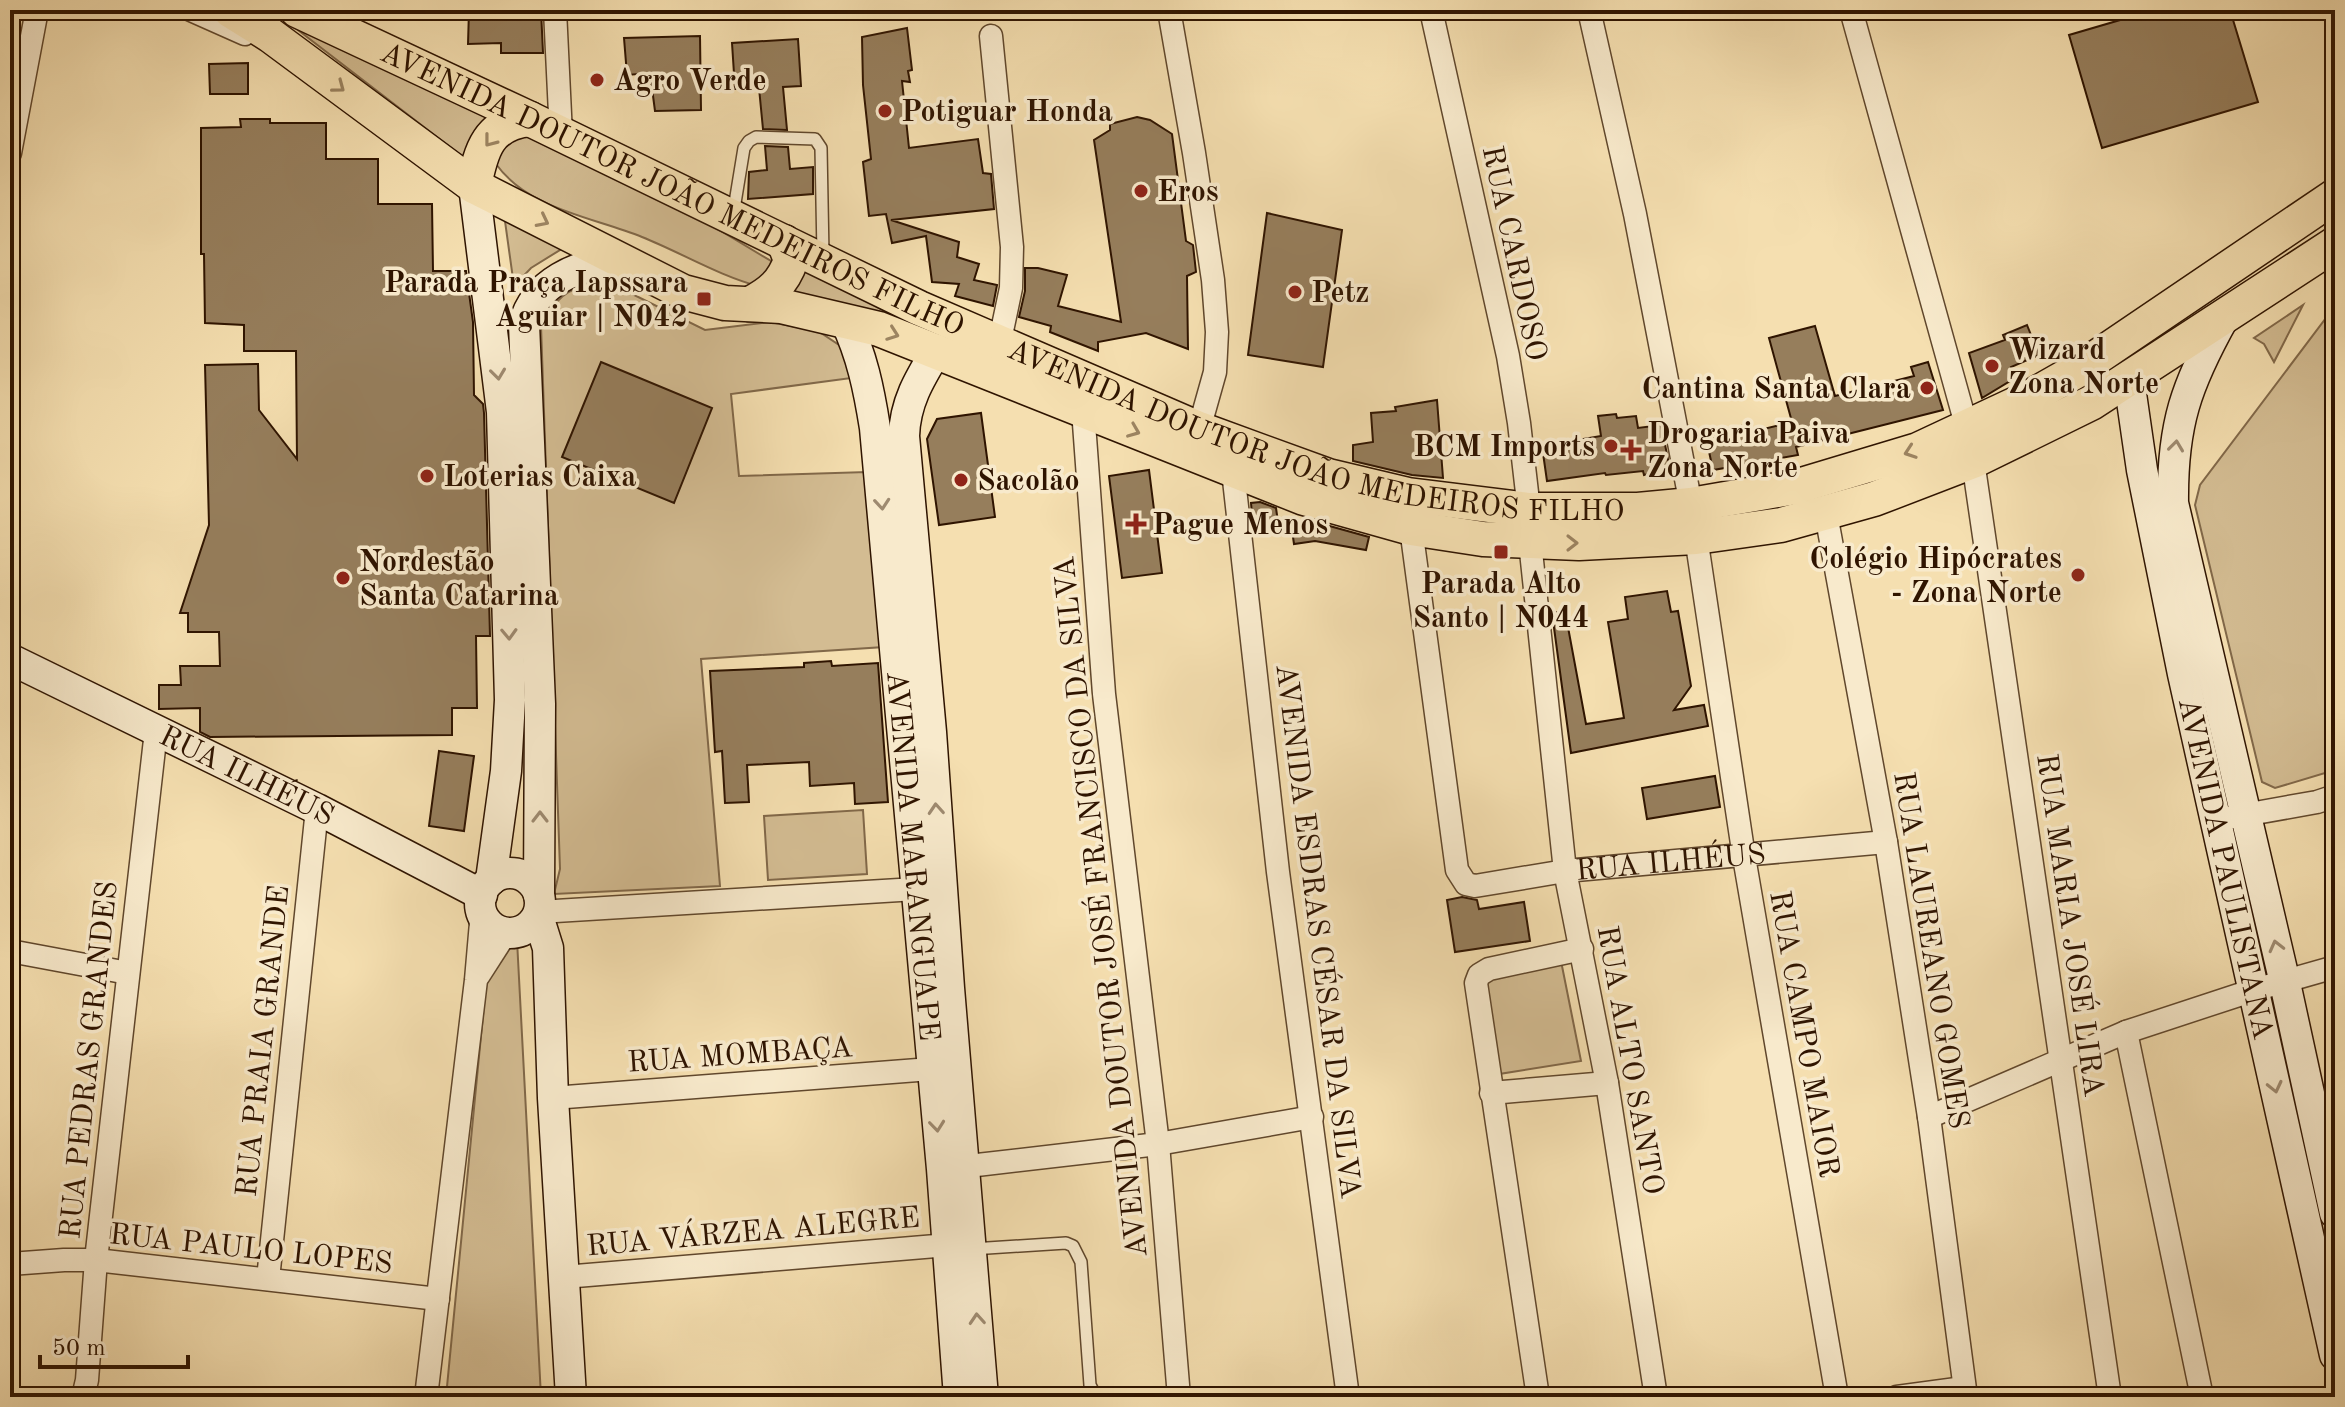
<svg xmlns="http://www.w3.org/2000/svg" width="2345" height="1407" font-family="'Old Standard TT',serif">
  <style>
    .green { fill: #d3bc92; stroke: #816849; stroke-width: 2 }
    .building { fill: #967e5c; stroke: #2f1400; stroke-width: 2 }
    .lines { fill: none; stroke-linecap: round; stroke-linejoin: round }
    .lane-casing { stroke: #60472c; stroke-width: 14 }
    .street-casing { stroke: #60472c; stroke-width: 25 }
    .secondary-casing { stroke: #2f1400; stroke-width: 33 }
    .primary-casing { stroke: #2f1400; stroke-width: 37 }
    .lane { stroke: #f8eacc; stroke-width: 11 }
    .street { stroke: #f8eacc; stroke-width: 22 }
    .secondary { stroke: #f8eacc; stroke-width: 30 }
    .primary { stroke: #f5dfb0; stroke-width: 34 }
    .oneway { stroke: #9c8461 }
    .oneway2 { stroke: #9e8a70 }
    .poi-dot { fill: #8f2418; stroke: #f8eacc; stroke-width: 3 }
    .labels { text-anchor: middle; stroke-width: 7; stroke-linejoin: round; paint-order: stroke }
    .poi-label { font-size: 30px; font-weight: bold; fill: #2f1400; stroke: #f8eacc; text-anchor: start }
    .street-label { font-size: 30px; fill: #2f1400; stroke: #f8eacc }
  </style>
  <rect width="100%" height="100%" fill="#f5dfb0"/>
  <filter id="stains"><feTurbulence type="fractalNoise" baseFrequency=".0025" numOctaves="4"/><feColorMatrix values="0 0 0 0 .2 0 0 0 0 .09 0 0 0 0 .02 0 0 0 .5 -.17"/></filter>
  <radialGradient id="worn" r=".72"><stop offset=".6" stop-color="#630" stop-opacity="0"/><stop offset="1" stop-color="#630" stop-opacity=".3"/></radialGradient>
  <path class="green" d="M272,10h11l222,102 -33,52z
    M522,134l169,79 80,48 2,8 -12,18c-42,-11 -79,-34 -119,-50 -49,-20 -113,-27 -146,-73l3,-18z
    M504,214l64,31 -37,23 -17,18z
    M802,264l98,56 -111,-29z
    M597,283l21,4 87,43 65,-8 48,9 30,20 11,26 -128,17 8,82 128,-4 17,175 -183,12 19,227 -166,8 6,-25 -19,-543c15,-27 24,-38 56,-43z
    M2303,305l-29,57 -10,-18 -10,-6z
    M2335,306v464l-60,18 -13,-6 -67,-277 5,-20z
    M863,810l4,64 -99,6 -4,-64z
    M517,940l24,457h-95l41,-423z
    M1561,961l20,100 -82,13 -14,-99z"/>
  <path class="building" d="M469,10h72l2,43h-42v-10l-33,1z
    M2143,10h87l28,92 -156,46 -33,-113 75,-22z
    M907,28l5,42 -4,1 2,11 -8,-1 7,67 69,-9 5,34 8,1 3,35 -103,11 68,22 -2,15 22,7 -5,16 23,5 -4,21 -38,-10 4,-12 -27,-2 -6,-46 -34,7 -6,-29 -17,2 -6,-54 8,-3 -8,-74 -1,-48z
    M700,36l1,74 -46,1 -5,-38 -23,2 -3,-37z
    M798,39l3,47 -18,1 4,43 -24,-1 -4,-41 -24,1 -3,-46z
    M248,63v31h-38l-1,-30z
    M1137,117l13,3 22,14 14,107 7,4 3,27 -9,4 1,73 -42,-16 -48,9v9l-48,-19 1,-6 -32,-9 6,-26v-23h13l29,7 -9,31 63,16 -27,-182 16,-10v-6z
    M240,119h30v4h56v36h52v45h54l1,67h33l7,51 1,73 9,9 1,9 6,223h-14l1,72h-25v27l-242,2 -10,-5v-24l-41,1v-24h22l-1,-19h40l-1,-34h-31v-19h-8l29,-88 -4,-160 53,-1 1,46 38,49 -1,-108h-52v-26l-39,-2 -1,-69h-3v-126l40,-1z
    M765,146l23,1 2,22 23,-2v27l-65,5 1,-27 18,-2z
    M1267,213l75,17 -19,137 -75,-12z
    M2027,325l12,30 -28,12 4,11 -33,20 -13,-45 36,-13 -2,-5z
    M1815,326l20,70 79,-20 -3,-9 17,-5 15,48 -147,37 2,8 -85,15 -8,-37 36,-7 2,8 49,-12 -23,-84z
    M601,362l111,46 -38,95 -112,-46z
    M1437,400l6,78 -31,-3 -59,-14v-16l20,-3 -2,-29 25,-2 -1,-4z
    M981,413l14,104 -56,8 -12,-86 10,-20z
    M1616,414l1,4 19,-2 2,12 23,-3 9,44 -26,6 -1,-4 -37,4 -1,-2 -58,8 -5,-35 59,-10 -3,-20z
    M1149,470l13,103 -40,5 -13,-102z
    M1260,502l16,6 2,14 -25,3 -2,-22z
    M1308,520l61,17 -3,13 -51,-9 -21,3 -3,-21z
    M1667,591l4,21 7,-1 13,75 -17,24 30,-5 4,21 -137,27 -19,-140 13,-2 21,113 38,-6 -16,-96 20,-3 -3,-22z
    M831,661l1,5 46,-3 10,139 -33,2 -1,-21 -44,3 -1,-24 -62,3 2,37 -24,1 -3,-52 -7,1 -5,-81 94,-4v-4z
    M439,751l35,5 -10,75 -35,-5z
    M1715,776l5,31 -73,12 -5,-31z
    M1462,897l15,3 2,9 45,-7 6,39 -75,11 -8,-52z"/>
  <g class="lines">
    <g class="lane-casing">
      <path id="lane" d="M733,215l11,-67 5,-7 7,-4 59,2 6,9 2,107
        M972,1249l94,-6 7,3 8,16 9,123 6,12"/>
    </g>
    <g class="street-casing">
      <g id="street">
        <path d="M191,10l54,24"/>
        <path d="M555,10l6,125"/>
        <path d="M1169,10l25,143 19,127 4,52 -2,40 -16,57"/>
        <path d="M1431,10l77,346 11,67 10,87"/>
        <path d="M1589,10l46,204 56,291"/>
        <path d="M1851,10l116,418"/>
        <path d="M991,36l21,211 -1,41 -12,57"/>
        <path d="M10,153l27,-143"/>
        <path d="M1083,410l21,284 54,450 21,253"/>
        <path d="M1973,461l137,936"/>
        <path d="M1233,471l45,401 70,525"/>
        <path d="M1826,514l60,328 43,275 37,280"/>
        <path id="s1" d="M1411,528l46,342 9,14 9,2 90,-15 321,-29"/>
        <path d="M1696,537l48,320 93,540"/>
        <path d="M1530,542l35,329 42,212 49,314"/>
        <path d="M2233,817l84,-15 18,-6"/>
        <path d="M539,912l377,-23"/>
        <path d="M10,951l118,22"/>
        <path d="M479,975l27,-42"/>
        <path d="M2126,1032l76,365"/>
        <path d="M1491,1093l116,-10"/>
        <path d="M553,1098l378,-29"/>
        <path d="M1929,1117l197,-85 128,-42 81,-23"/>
        <path d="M951,1168l207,-24 154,-27"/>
        <path d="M10,1264l54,-4h32l342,39"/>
        <path d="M564,1277l384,-32"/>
        <path d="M268,1279l49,-470"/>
        <path d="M83,1397l4,-17 9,-120 60,-529"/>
        <path d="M426,1397l50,-417 6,-69"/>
        <path d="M1538,1397l-62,-414 3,-8 10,-6 93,-20"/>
        <path d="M1897,1397l67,-9"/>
      </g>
    </g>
    <g class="secondary-casing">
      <g id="secondary">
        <path d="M474,186l28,226 8,288 -4,71 -15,109"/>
        <path d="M2224,317c-38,68 -52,108 -51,186l112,480 50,230"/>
        <path id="s2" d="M845,320c17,35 24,70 30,108l67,741 17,228"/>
        <path d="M937,350c-17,28 -32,52 -33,86l27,296 18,256 34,409"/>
        <path id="s3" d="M2129,380l13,90 41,204 152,681"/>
        <path id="s4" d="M10,659l307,150 165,86"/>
        <circle cx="510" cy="903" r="30"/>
        <path d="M539,895l1,-191 -16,-380c11,-43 54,-58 93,-66"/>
        <path d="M538,916l10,32 5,150 18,299"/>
      </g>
    </g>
    <g class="primary-casing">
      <g id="primary">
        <path d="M230,10l40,25 204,151 209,106 42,11 56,3 98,23 425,169 107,30 72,11 96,4 117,-6 85,-12 93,-26 99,-38 118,-58 244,-159"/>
        <path id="s5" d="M297,10l233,109 389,189 280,121 129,47 80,19 121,15h109l53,-5 104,-18 123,-37 109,-51 51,-29 257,-174"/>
        <path d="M474,186c7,-36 14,-63 56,-67"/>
        <path d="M750,304c21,-11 33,-21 41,-44l-7,-18"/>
      </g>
    </g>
    <use href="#lane" class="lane"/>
    <use href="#street" class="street"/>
    <use href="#secondary" class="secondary"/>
    <use href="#primary" class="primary"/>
  </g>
  <defs><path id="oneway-chevron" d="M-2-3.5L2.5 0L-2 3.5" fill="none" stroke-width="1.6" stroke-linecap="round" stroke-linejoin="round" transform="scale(2)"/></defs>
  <g class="oneway">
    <use href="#oneway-chevron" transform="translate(339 87) rotate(37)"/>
    <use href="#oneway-chevron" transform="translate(490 141) rotate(128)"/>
    <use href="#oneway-chevron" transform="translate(543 221) rotate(27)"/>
    <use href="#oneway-chevron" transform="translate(893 334) rotate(20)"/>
    <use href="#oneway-chevron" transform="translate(1134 431) rotate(22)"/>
    <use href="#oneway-chevron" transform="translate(1910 452) rotate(161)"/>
    <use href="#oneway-chevron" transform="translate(1572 543)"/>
  </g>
  <g class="oneway2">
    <use href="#oneway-chevron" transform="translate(498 374) rotate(83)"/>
    <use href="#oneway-chevron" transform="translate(2176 446) rotate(-83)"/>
    <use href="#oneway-chevron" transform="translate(882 504) rotate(85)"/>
    <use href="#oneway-chevron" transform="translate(509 634) rotate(88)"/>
    <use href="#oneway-chevron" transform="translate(936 809) rotate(-94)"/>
    <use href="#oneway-chevron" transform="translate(540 817) rotate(-90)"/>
    <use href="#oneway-chevron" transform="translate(2276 946) rotate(-104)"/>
    <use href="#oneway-chevron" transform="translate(2275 1087) rotate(77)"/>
    <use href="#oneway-chevron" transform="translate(937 1126) rotate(84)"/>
    <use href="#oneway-chevron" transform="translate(977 1319) rotate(-94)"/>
  </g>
  <g class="poi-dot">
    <circle cx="597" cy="80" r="8"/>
    <circle cx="885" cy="111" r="8"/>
    <circle cx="1141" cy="191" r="8"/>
    <circle cx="1295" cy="292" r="8"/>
    <rect x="696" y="291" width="16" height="16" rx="4"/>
    <circle cx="1992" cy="366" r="8"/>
    <circle cx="1927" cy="388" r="8"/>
    <circle cx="1611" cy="446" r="8"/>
    <path d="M1627 438h8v8h8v8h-8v8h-8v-8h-8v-8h8z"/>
    <circle cx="427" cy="476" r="8"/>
    <circle cx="961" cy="480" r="8"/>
    <path d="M1132 512h8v8h8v8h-8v8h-8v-8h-8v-8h8z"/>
    <rect x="1493" y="544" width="16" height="16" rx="4"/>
    <circle cx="2078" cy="575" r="8"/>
    <circle cx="343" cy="578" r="8"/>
  </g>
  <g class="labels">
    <g class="poi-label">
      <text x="613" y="90">Agro Verde</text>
      <text x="901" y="121">Potiguar Honda</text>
      <text x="1157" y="201">Eros</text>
      <text x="688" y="292" text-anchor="end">Parada Praça Iapssara<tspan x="688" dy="34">Aguiar | N042</tspan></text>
      <text x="1311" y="302">Petz</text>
      <text x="2008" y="359">Wizard<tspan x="2008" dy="34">Zona Norte</tspan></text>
      <text x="1911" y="398" text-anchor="end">Cantina Santa Clara</text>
      <text x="1647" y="443">Drogaria Paiva<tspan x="1647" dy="34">Zona Norte</tspan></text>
      <text x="1595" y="456" text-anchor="end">BCM Imports</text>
      <text x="443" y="486">Loterias Caixa</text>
      <text x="977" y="490">Sacolão</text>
      <text x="1152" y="534">Pague Menos</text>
      <text x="2062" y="568" text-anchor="end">Colégio Hipócrates<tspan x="2062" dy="34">- Zona Norte</tspan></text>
      <text x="359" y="571">Nordestão<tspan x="359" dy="34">Santa Catarina</tspan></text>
      <text x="1501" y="593" text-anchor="middle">Parada Alto<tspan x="1501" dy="34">Santo | N044</tspan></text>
    </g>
    <g class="street-label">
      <text dy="10" stroke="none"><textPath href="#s5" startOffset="416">AVENIDA DOUTOR JOÃO MEDEIROS FILHO</textPath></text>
      <text transform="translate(1515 253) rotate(78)" y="10">RUA CARDOSO</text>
      <text dy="10" stroke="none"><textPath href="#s5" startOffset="1110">AVENIDA DOUTOR JOÃO MEDEIROS FILHO</textPath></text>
      <text dy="10" stroke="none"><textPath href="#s4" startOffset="264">RUA ILHÉUS</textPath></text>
      <text dy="10" stroke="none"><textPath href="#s2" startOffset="542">AVENIDA MARANGUAPE</textPath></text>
      <text dy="10" stroke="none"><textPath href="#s1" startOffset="568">RUA ILHÉUS</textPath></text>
      <text dy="10" stroke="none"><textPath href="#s3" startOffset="498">AVENIDA PAULISTANA</textPath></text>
      <text transform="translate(1100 907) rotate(-96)" y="10">AVENIDA DOUTOR JOSÉ FRANCISCO DA SILVA</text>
      <text transform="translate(2071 925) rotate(82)" y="10">RUA MARIA JOSÉ LIRA</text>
      <text transform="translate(1319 931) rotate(83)" y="10">AVENIDA ESDRAS CÉSAR DA SILVA</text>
      <text transform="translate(1932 950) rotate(81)" y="10">RUA LAUREANO GOMES</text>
      <text transform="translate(1805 1034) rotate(80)" y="10">RUA CAMPO MAIOR</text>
      <text transform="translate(262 1041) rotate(-84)" y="10">RUA PRAIA GRANDE</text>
      <text transform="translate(740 1054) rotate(-4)" y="10">RUA MOMBAÇA</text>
      <text transform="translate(88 1060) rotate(-84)" y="10">RUA PEDRAS GRANDES</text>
      <text transform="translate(1631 1060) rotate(80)" y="10">RUA ALTO SANTO</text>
      <text transform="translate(753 1231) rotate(-5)" y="10">RUA VÁRZEA ALEGRE</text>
      <text transform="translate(251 1248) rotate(6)" y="10">RUA PAULO LOPES</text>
    </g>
  </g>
  <rect width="2345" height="1407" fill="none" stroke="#f5dfb0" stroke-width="40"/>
  <rect x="12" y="12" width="2321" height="1383" fill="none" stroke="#2f1400" stroke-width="4"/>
  <rect x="20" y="20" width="2305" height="1367" fill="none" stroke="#2f1400" stroke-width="2"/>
  <path d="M40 1355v12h148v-12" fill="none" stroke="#2f1400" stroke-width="4"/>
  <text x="52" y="1355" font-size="24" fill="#2f1400" stroke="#f8eacc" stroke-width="6" paint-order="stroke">50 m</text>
  <rect width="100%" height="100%" filter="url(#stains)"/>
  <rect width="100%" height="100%" fill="url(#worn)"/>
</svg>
